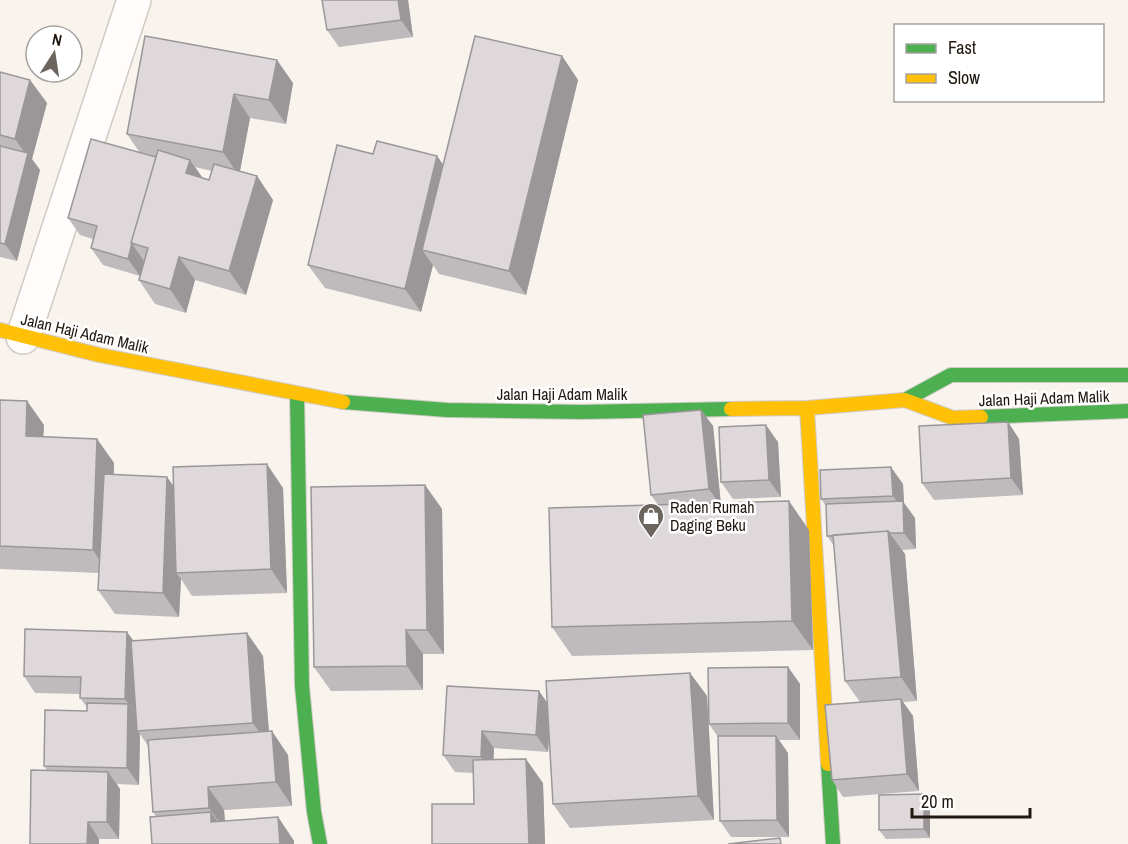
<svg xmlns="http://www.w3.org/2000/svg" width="1128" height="844" font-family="'Archivo Narrow',sans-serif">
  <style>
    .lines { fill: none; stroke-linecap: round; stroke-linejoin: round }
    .street-casing { stroke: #d1cbc4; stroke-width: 36 }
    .fast-casing { stroke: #d1cbc4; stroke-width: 16 }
    .slow-casing { stroke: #d1cbc4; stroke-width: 16 }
    .street { stroke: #fefdfc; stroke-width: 33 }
    .fast { stroke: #4caf50; stroke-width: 14 }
    .slow { stroke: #ffc107; stroke-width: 14 }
    .wall { fill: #bfbabc; fill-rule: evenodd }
    .shaded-wall { fill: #9b9799 }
    .building { fill: #ded8db; stroke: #9b9799; stroke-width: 1.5 }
    .labels { text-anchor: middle; stroke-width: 5; stroke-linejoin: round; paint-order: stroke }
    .street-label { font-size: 16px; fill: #211911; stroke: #fff }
    .poi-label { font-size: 16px; fill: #211911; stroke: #fff; text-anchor: start }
  </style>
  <rect width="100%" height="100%" fill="#f8f3ed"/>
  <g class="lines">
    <g class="street-casing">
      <path id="street" d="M23,337l111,-337"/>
    </g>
    <g class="fast-casing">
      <path id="fast" d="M297,394l5,292 12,126 6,32
        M905,400l46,-25h177
        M343,402l104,8 135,2 149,-3
        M981,417l147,-6
        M828,764l5,80"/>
    </g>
    <g class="slow-casing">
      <path id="slow" d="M0,330l99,25 244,47
        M807,408l21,356
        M731,409l76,-1 98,-8 48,18 28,-1"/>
    </g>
    <use href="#street" class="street"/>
    <use href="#fast" class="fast"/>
    <use href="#slow" class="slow"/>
  </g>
  <path class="wall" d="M408,0l5,37 -74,10 -12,-17z
    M145,36l148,47 -7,41 -36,-6 -10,53 17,5 16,24 -27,95 -51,-15 -9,33 -31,-9 -16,-24 5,-19 -4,15 -37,-11 -12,-17 2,-9 -13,-4 -12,-17 72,-65 -13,-19zM195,167l17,4 -3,9 -6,-2z
    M562,56l16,24 -52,215 -87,-21 -6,-9 -12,47 -96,-24 -17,-23 65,-111 64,2 6,9z
    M0,72l30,8 17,23 -15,56 8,11 -23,91 -17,-4z
    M0,400l27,1 17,24 -1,12 54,2 17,24v11l59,11 110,3 4,105 -95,3 -11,-17 -2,38 -64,-3 -17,-24 1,-17 -99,-4z
    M701,410l12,16 8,77 88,27 4,120 -241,6 -20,-29 106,-122 -7,-10z
    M1008,422l11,17 4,56 -89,5 -12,-17z
    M778,442l3,55 -48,2 -12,-17z
    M903,484l1,19 11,15 1,31 -14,1 3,4 12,147 -14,1 10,14 6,75 -76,6 -11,-17 28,-78 -15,-21 -11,-135 -7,-10 -1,-30 -5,-7z
    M425,485l17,24 2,145h-21v36l-92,1 -17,-24z
    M247,633l16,23 6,75 19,24 4,51 -68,4 1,11 53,-4 16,24 -138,-25 -3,-4 -5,-66 -8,-12 -1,51 -22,-1 3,5 -1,50h-20v5h-69l17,-74 -3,-4 43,-55v-4l-7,-9v-4l-45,-1 -11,-17 109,-35z
    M788,667l12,17v56h-21l9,13 1,84h-58l-11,-16 -2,-84 -9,-13z
    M690,673l17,23 7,124 -144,8 -17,-24 -4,-68 -1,16 -54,-4 -1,12 50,23 2,61h-113l42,-40v-31l-19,-1 -12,-17 96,-64 8,12z
    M930,803v35l-44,1 -7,-9z"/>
  <path class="shaded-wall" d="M398,0h10l5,37 -12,-17z
    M562,56l16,24 -52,215 -17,-24z
    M277,60l16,23 -7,41 -17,-24z
    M30,80l17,23 -15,56 8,11 -23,91 -12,-17 22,-88 -12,-17z
    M234,94l16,24 -11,58 -16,-24z
    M437,156l17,24 -32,70 11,15 -12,47 -16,-23z
    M190,160l16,23 -20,-10z
    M257,176l16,24 -27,95 -17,-24z
    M132,244l12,17 -4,15 -12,-17z
    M179,257l16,23 -9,33 -16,-24z
    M27,401l17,24 -2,35 -16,-24z
    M701,410l12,16 8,80 -12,-17z
    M1008,422l11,17 4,56 -12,-17z
    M766,425l12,17 3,55 -12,-17z
    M97,439l17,24 -5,111 -16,-24z
    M267,464l16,24 4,105 -16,-24z
    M891,467l12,17 1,19 11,15 1,31 -12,-16 -1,-22 -10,-15z
    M167,477l17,23 -8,73 5,6 -2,38 -16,-24z
    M425,485l17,24 2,145 -17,-24z
    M789,501l20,29 4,120 -21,-29z
    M888,531l17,23 12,147 -16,-24z
    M406,630l17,24v36l-16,-24z
    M127,632l12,16 -2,68 -12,-17z
    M247,633l16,23 7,91 -17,-24z
    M788,667l12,17v56l-12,-17z
    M690,673l17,23 7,124 -16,-24z
    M539,691l12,17 -3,44 -12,-17z
    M901,699l12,17 6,75 -12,-17z
    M128,704l12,16 -3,11 3,3 -1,51 -12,-17z
    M272,731l16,24 4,51 -16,-24z
    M482,731l12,17 -1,26 -12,-17z
    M776,736l12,17 1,84 -12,-17z
    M526,759l17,24 2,61h-16z
    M108,772l12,17 -1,50 -12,-17z
    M208,787l16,23 2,22 -17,-24z
    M924,794l6,9v35l-6,-9z
    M211,812l16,24 -16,-14z
    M278,817l16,24v3h-14z
    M88,822l11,17v5h-12z"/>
  <path class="building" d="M322,0h76l3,20 -74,10z
    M145,36l132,24 -8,40 -35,-6 -11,58 -96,-18z
    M475,36l87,20 -53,215 -87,-21z
    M0,72l30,8 -15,59 -15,-4z
    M91,139l65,18 -25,86h1l-4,16 -37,-11 6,-22 -29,-8z
    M377,141l60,15 -32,133 -97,-24 29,-120 36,9z
    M0,146l28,7 -23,91 -5,-1z
    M158,150l32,10 -4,13 23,7 5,-16 43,12 -28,95 -50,-14 -9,32 -31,-9 9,-32 -17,-5z
    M0,400l27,1 -1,35 71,3 -4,111 -93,-4z
    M701,410l8,79 -58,6 -8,-80z
    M1008,422l3,56 -89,5 -3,-57z
    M766,425l3,55 -48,2 -2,-55z
    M267,464l4,105 -95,4 -3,-106z
    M891,467l2,29 -72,3 -1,-29z
    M104,474l63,3 -4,116 -65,-3z
    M425,485l2,145h-21l1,36 -93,1 -3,-180z
    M789,501l3,120 -240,6 -3,-119z
    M903,501l1,32h-14l-2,-2 -61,5 -1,-32z
    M888,531l13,146 -56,4 -12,-146z
    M25,629l102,3 -2,67 -45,-1 1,-21 -57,-1z
    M247,633l6,90 -116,8 -6,-90z
    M788,667v56l-79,1 -1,-56z
    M690,673l8,123 -145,8 -7,-123z
    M447,686l92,5 -3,44 -54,-4 -1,26 -38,-2z
    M901,699l6,75 -75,6 -7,-75z
    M87,703l41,1 -1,64 -83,-2 1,-56 42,1z
    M272,731l4,51 -68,5 1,21 -56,4 -5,-72z
    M718,736h58l1,84 -57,1z
    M526,759l3,85h-97v-40h42l-1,-44z
    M31,770l77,2 -1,50h-19l-1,22h-57z
    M924,794v35l-45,1v-35z
    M211,812v10l67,-5 2,27h-128l-2,-27z
    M780,838l1,6h-53z"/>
  <defs>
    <g id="shop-pin" transform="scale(1.35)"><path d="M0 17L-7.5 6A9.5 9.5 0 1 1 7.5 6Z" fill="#6c655e" stroke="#fff"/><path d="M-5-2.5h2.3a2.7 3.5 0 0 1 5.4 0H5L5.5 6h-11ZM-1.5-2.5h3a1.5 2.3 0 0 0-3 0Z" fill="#fff"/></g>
  </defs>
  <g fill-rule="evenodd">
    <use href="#shop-pin" x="651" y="516"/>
  </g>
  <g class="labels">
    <g class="street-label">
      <text transform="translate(85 333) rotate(13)" y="6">Jalan Haji Adam Malik</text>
      <text x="562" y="400">Jalan Haji Adam Malik</text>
      <text transform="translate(1044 398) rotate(-2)" y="6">Jalan Haji Adam Malik</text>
    </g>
    <g class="poi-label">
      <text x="670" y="513">Raden Rumah<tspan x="670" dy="18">Daging Beku</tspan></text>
    </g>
  </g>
  <rect x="894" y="24" width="210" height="78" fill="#ffffff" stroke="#a6a3a0" stroke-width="1.5"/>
  <rect x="906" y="44" width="30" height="9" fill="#4caf50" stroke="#a6a3a0" stroke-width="1.5"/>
  <text x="948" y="54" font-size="18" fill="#211911">Fast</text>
  <rect x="906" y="74" width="30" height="9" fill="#ffc107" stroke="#a6a3a0" stroke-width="1.5"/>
  <text x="948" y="84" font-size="18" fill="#211911">Slow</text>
  <g transform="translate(54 54) rotate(12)"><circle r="28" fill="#ffffff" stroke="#a6a3a0" stroke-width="1.5"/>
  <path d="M0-4.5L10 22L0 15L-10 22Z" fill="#6c655e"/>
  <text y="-9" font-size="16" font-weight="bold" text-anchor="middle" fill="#211911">N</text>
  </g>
  <path d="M912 808v9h118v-9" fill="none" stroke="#211911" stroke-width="3"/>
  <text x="921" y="808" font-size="18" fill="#211911" stroke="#ffffff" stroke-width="4.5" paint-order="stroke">20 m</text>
</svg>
